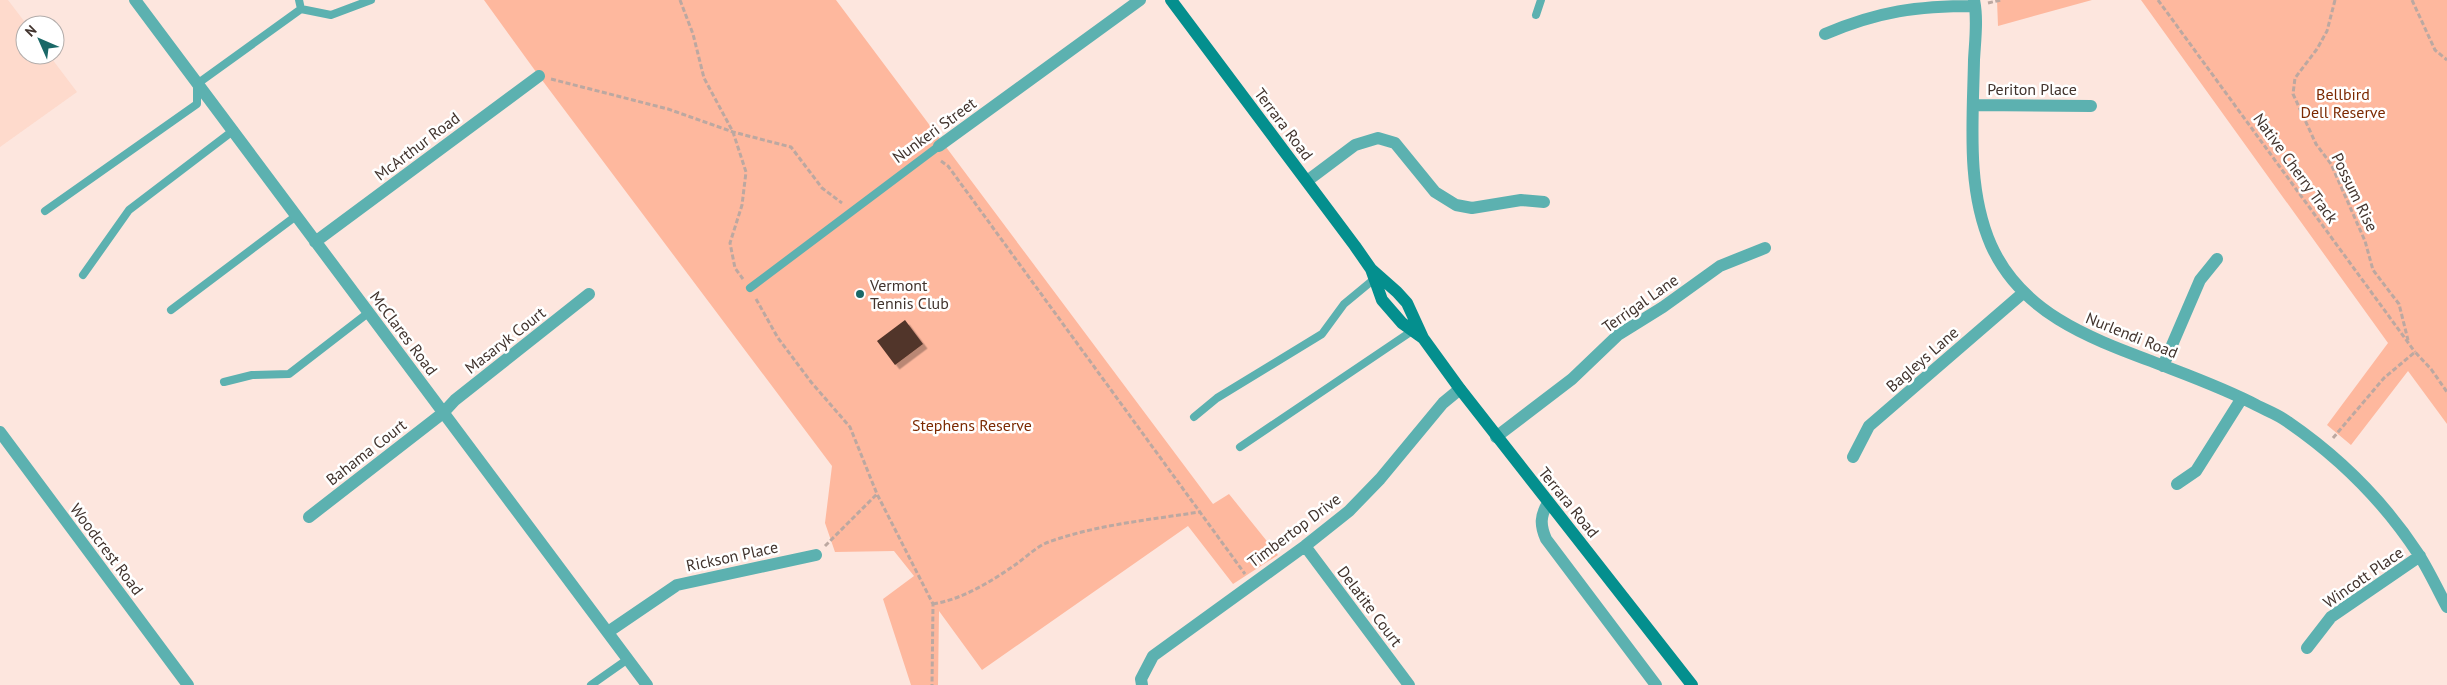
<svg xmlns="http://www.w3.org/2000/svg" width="2447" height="685" font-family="'PT Sans',sans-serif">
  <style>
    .built { fill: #fedacc }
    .green { fill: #feb89e }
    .building { fill: #513429; filter: url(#shadow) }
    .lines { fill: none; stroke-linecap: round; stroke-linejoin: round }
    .path { stroke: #bca8a1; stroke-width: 3; stroke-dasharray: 5 2.5; stroke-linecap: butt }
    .lane { stroke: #5cb1b0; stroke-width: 8 }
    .street { stroke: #5cb1b0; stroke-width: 12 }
    .secondary { stroke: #048f8e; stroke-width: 12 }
    .poi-dot { fill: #1a6867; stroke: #fff; stroke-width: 2 }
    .labels { text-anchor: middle; stroke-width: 5; stroke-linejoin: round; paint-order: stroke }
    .street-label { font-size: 16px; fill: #41332d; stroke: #fff }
    .park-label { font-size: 16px; fill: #7c2a02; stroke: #fff }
    .poi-label { font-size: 16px; fill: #41332d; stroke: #fff; text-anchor: start }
  </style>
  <defs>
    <filter id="shadow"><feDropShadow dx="4.5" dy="4.5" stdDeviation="0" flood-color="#0004"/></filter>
  </defs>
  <rect width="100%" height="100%" fill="#fde6de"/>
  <path class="built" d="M0,0h8l19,25h-2v30h24l28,37 -77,55z"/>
  <path class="green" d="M484,0h352l377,504 16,-10 49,61 -45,29 -45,-58 -206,144 -43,-59 -1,74h-27l-28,-86 31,-23 -20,-25 -59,1 -10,-29 7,-57 -293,-390z
    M1997,0h95l-94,26z
    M2141,0h306v424l-39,-53 -57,74 -24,-20 61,-82z"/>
  <path class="building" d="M905,320l18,24 -28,21 -18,-24z"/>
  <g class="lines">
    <path class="path" d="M680,0l13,34 11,44 29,54 13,40 -4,33 -12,38 5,25 8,11
      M2158,0l257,352
      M2335,0l-8,31 -10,18 -22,29 -2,16 23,50 15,20 34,77 8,29 26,34 9,36
      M2412,0l23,50 12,10
      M1988,3l13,-3
      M551,79l117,30 65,23 58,15 31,41 20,15
      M941,161l7,5 297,408
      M756,299l22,39 33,44 39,45 27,67 56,110 -1,81
      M2333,438l51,-60 31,-26 16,17 16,23
      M825,546l52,-52
      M933,604c30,-5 57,-22 82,-39 10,-7 20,-17 31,-22 48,-18 103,-23 153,-31"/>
    <path class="lane" d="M299,0l2,9 30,6 40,-15
      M1536,15l5,-15
      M45,211l152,-107v-20l104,-75
      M83,275l46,-65 105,-80
      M750,288l189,-142
      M171,310l125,-94
      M224,382l28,-7 37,-1 79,-61
      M1194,417l23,-19 105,-64 22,-30 29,-24
      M1240,447l172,-116
      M591,685l37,-26"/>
    <path class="street" d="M135,0l512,685
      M1974,0c4,19 1,41 0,60 -1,60 -8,128 17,185 30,67 96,92 160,116 36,14 73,27 107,45 10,5 21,9 30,16 51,35 97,81 131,133 10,16 19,35 28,52
      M1825,34c54,-23 92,-28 150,-28
      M1974,105l117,1
      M939,146l201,-146
      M1307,181l48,-36 23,-7 17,5 40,49 21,13 16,3 49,-8 23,2
      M315,242l224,-166
      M2163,366l37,-86 17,-21
      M0,432l188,253
      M1496,437l76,-58 46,-44 45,-28 57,-41 45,-18
      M1853,457l16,-31 154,-133
      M2177,484l19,-13 46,-73
      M1548,503c-8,13 -8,22 -2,36l110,146
      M309,517l134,-104 12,-13 134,-106
      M1305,546l104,139
      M608,632l69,-47 139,-30
      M2307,648l24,-31 89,-61
      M1142,685l-1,-6 12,-23 152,-110 44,-35 31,-32 63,-76 17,-14"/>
    <path class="secondary" d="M1171,0l184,246 16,23 11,31 20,23 21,15
      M1371,269l26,23 10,11 16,35 37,51 232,296"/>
  </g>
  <circle class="poi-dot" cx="860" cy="294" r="5"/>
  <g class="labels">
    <g class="street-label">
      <text x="2032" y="95">Periton Place</text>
      <text transform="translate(1284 124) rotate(53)" y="6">Terrara Road</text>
      <text transform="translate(934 130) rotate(-36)" y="6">Nunkeri Street</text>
      <text transform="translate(417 146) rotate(-37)" y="6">McArthur Road</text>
      <text transform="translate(2296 168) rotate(54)" y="6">Native Cherry Track</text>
      <text transform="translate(2355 192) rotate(64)" y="6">Possum Rise</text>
      <text transform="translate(1640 303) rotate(-35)" y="6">Terrigal Lane</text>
      <text transform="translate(404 333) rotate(53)" y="6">McClares Road</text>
      <text transform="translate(2132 335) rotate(22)" y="6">Nurlendi Road</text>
      <text transform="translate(505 340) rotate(-38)" y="6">Masaryk Court</text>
      <text transform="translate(1922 359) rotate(-41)" y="6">Bagleys Lane</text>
      <text transform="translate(366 452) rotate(-38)" y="6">Bahama Court</text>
      <text transform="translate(1569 502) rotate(51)" y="6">Terrara Road</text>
      <text transform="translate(1294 530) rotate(-37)" y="6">Timbertop Drive</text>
      <text transform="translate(107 549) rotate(53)" y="6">Woodcrest Road</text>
      <text transform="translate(732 556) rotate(-12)" y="6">Rickson Place</text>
      <text transform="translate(2363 577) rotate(-35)" y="6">Wincott Place</text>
      <text transform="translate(1370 606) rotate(53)" y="6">Delatite Court</text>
    </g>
    <g class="park-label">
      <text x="2343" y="100">Bellbird<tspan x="2343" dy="18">Dell Reserve</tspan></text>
      <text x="972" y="431">Stephens Reserve</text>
    </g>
    <g class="poi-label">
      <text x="870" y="291">Vermont<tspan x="870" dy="18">Tennis Club</tspan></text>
    </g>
  </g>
  <g transform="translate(40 40) rotate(315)"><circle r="24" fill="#ffffff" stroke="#b3adab"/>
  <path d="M0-4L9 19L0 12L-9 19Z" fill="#1a6867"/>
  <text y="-8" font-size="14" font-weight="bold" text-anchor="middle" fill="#41332d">N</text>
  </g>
</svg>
